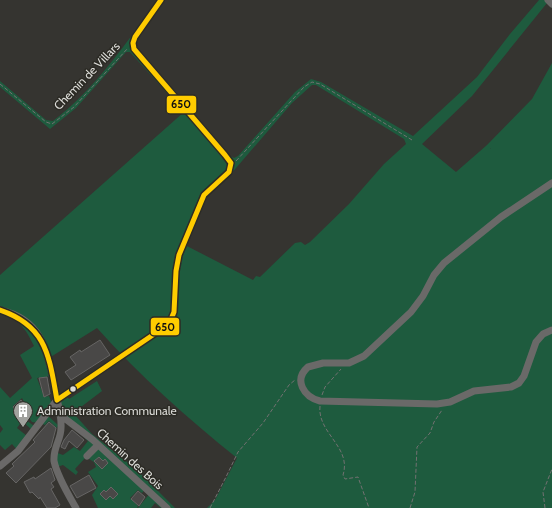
<svg xmlns="http://www.w3.org/2000/svg" width="552" height="508" font-family="Cabin,sans-serif">
  <style>
    .green { fill: #1e5b3e; fill-rule: evenodd }
    .building { fill: #494847; stroke: #666564 }
    .lines { fill: none; stroke-linecap: round; stroke-linejoin: round }
    .path { stroke: #727171; stroke-width: 1; stroke-dasharray: 4 2; stroke-linecap: butt }
    .minor { stroke: #6a6968; stroke-width: 7 }
    .bus-1-casing { stroke: #2c2b25; stroke-width: 8 }
    .bus-1 { stroke: #fc0; stroke-width: 5 }
    .bus-dot { fill: #dbdbd7; stroke: #2c2b25; stroke-width: 1.5 }
    .labels { text-anchor: middle; stroke-width: 3; stroke-linejoin: round; paint-order: stroke }
    .street-label { font-size: 12px; fill: #dbdbd7; stroke: #2c2b25 }
    .poi-label { font-size: 12px; fill: #dbdbd7; stroke: #2c2b25; text-anchor: start }
    .line-badge { stroke: #2c2b25; stroke-width: 1.5 }
    .pale-badge-label { font-size: 11px; text-anchor: middle; font-weight: bold; fill: #111 }
  </style>
  <rect width="100%" height="100%" fill="#353430"/>
  <path class="green" d="M158,0h7l-26,36 -3,9 3,6 91,105 4,2 4,-2 57,-64 16,-13 10,3 92,54 64,-59 33,-43 29,-34h12l1,8 -5,-5 -75,93 -50,48 34,28 31,-27 4,4 -4,-4 45,-46 20,-36v445h-345l8,-8 22,-42c-50,-40 -97,-82 -140,-130l-48,30 3,18 -15,2 7,19 5,-1 3,8 -5,11 11,10 -1,3 -8,-7 -4,4 -5,-2 -8,-1c-6,-7 -5,-16 -10,-24l-9,8 8,12 1,-1 12,9 -2,4 -10,-9 -5,7 10,8 -9,15 -6,-7 -7,6 -5,-5v-12l3,-4 -3,-4v-38l10,11 22,-20 -12,-23 14,-9c-7,-15 -16,-30 -34,-32v-39l184,-163 -54,-60h-4l-50,56 -26,21 -50,-42v-6l46,39 7,1c42,-31 74,-80 105,-121zM312,85h4l88,54 2,5 -22,20 -35,40 -39,38 -5,3 -4,-3 -6,1 -35,34 -4,-1 -3,4 -70,-36 21,-45 26,-24 62,-72z
    M97,381l5,10 -25,19 -2,5 17,19 45,36 38,38h-14l-6,-5 -4,5h-13l13,-16 -5,-4 -4,5 -4,-3 -8,8 8,8 -1,2h-39l-6,-13 6,-9 -10,-14 8,-5 -2,-5 -8,-5 -11,12 3,3 -2,3 -13,-10 -6,2 -2,-15 8,3 11,-8 6,4 8,-10 -29,-27 -2,-14 8,-6 4,5z"/>
  <path class="building" d="M100,340l10,15 -39,25 -6,-8 11,-7 -6,-8 10,-7 1,2z
    M47,377l3,17 -6,3 -5,-19z
    M21,400l5,7 -2,1 3,4 -6,6 -8,-11z
    M49,422l7,6 -5,19 -35,36 -10,-10 8,-7 -2,-2 23,-22 -2,-2z
    M72,430l12,10 -7,8 -8,-7 -4,8 -4,-2 3,-7z
    M99,457l4,4 2,-2 3,4 -6,6 -8,-8z
    M51,468l4,12 -4,3 3,4 -3,2 9,16 -5,3h-8l-7,-11 -1,2 -7,-7 -2,1 -6,-11 10,-5 1,2z
    M89,475l7,13 -19,10 -7,-12z
    M111,487l7,7 -5,5 -3,-3 -4,4 -6,-6 4,-4 2,2z
    M138,491l7,6 -6,9 -8,-7z"/>
  <g class="lines">
    <path class="path" d="M0,84l46,38 6,2 22,-17 54,-59
      M236,161l68,-74 8,-5 8,2 92,56
      M322,395l3,-8 16,-18
      M320,406c-3,27 32,41 23,69l2,4 13,-2 11,31
      M210,508l16,-31 12,-25 25,-29 26,-38 6,-5
      M410,508l5,-16 2,-45 13,-14 4,-11 8,-12
      M545,508l-2,-16 9,-23"/>
    <path class="minor" d="M548,0l4,4
      M552,183l-51,34 -57,46 -10,12 -11,21 -12,16 -47,44 -15,7h-26l-15,4c-15,13 -4,30 12,34l117,3 13,-2 24,-11 37,-4 8,-4 5,-7 12,-34 7,-8 9,-4
      M0,310c43,10 47,41 55,79 2,12 7,27 6,39 0,12 -8,19 -7,33 3,15 14,33 22,47
      M59,414l34,26 74,68
      M87,456l11,-11
      M0,466l18,-15 39,-51 112,-76 5,-12 2,-41 3,-16 25,-60 25,-23 2,-9 -6,-8 -91,-106 -1,-6 2,-6 26,-37"/>
    <g class="bus-1-casing">
      <path id="bus-1" d="M0,310c47,16 49,46 57,90
        M57,400l112,-76 5,-12 2,-41 3,-16 25,-60 25,-23 2,-9 -6,-8 -91,-106 -1,-6 2,-6 26,-37"/>
    </g>
    <use href="#bus-1" class="bus-1"/>
  </g>
  <defs>
    <g id="building-pin" transform="scale(1)"><path d="M0 17L-7.5 6A9.5 9.5 0 1 1 7.5 6Z" fill="#a1a19d" stroke="#2c2b25"/><path d="M-4-6H4V6H1V3H-1V6H-4ZM-2.5-4.3h1.7v1.8h-1.7ZM.8-4.3h1.7v1.8H.8ZM-2.5-1h1.7V.8h-1.7ZM.8-1h1.7V.8H.8Z" fill="#fff"/></g>
  </defs>
  <g fill-rule="evenodd">
    <use href="#building-pin" x="23" y="411"/>
  </g>
  <circle class="bus-dot" cx="73" cy="389" r="3.5"/>
  <g class="labels">
    <g class="street-label">
      <text transform="translate(87 76) rotate(-46)" y="4">Chemin de Villars</text>
      <text transform="translate(130 459) rotate(42)" y="4">Chemin des Bois</text>
    </g>
    <g class="poi-label">
      <text x="37" y="415">Administration Communale</text>
    </g>
  </g>
  <g class="line-badge">
    <rect x="166" y="95" width="31" height="19" rx="4" fill="#fc0"/>
    <rect x="150" y="317" width="30" height="19" rx="4" fill="#fc0"/>
  </g>
  <g class="pale-badge-label">
    <text x="181" y="108">650</text>
    <text x="165" y="331">650</text>
  </g>
</svg>
